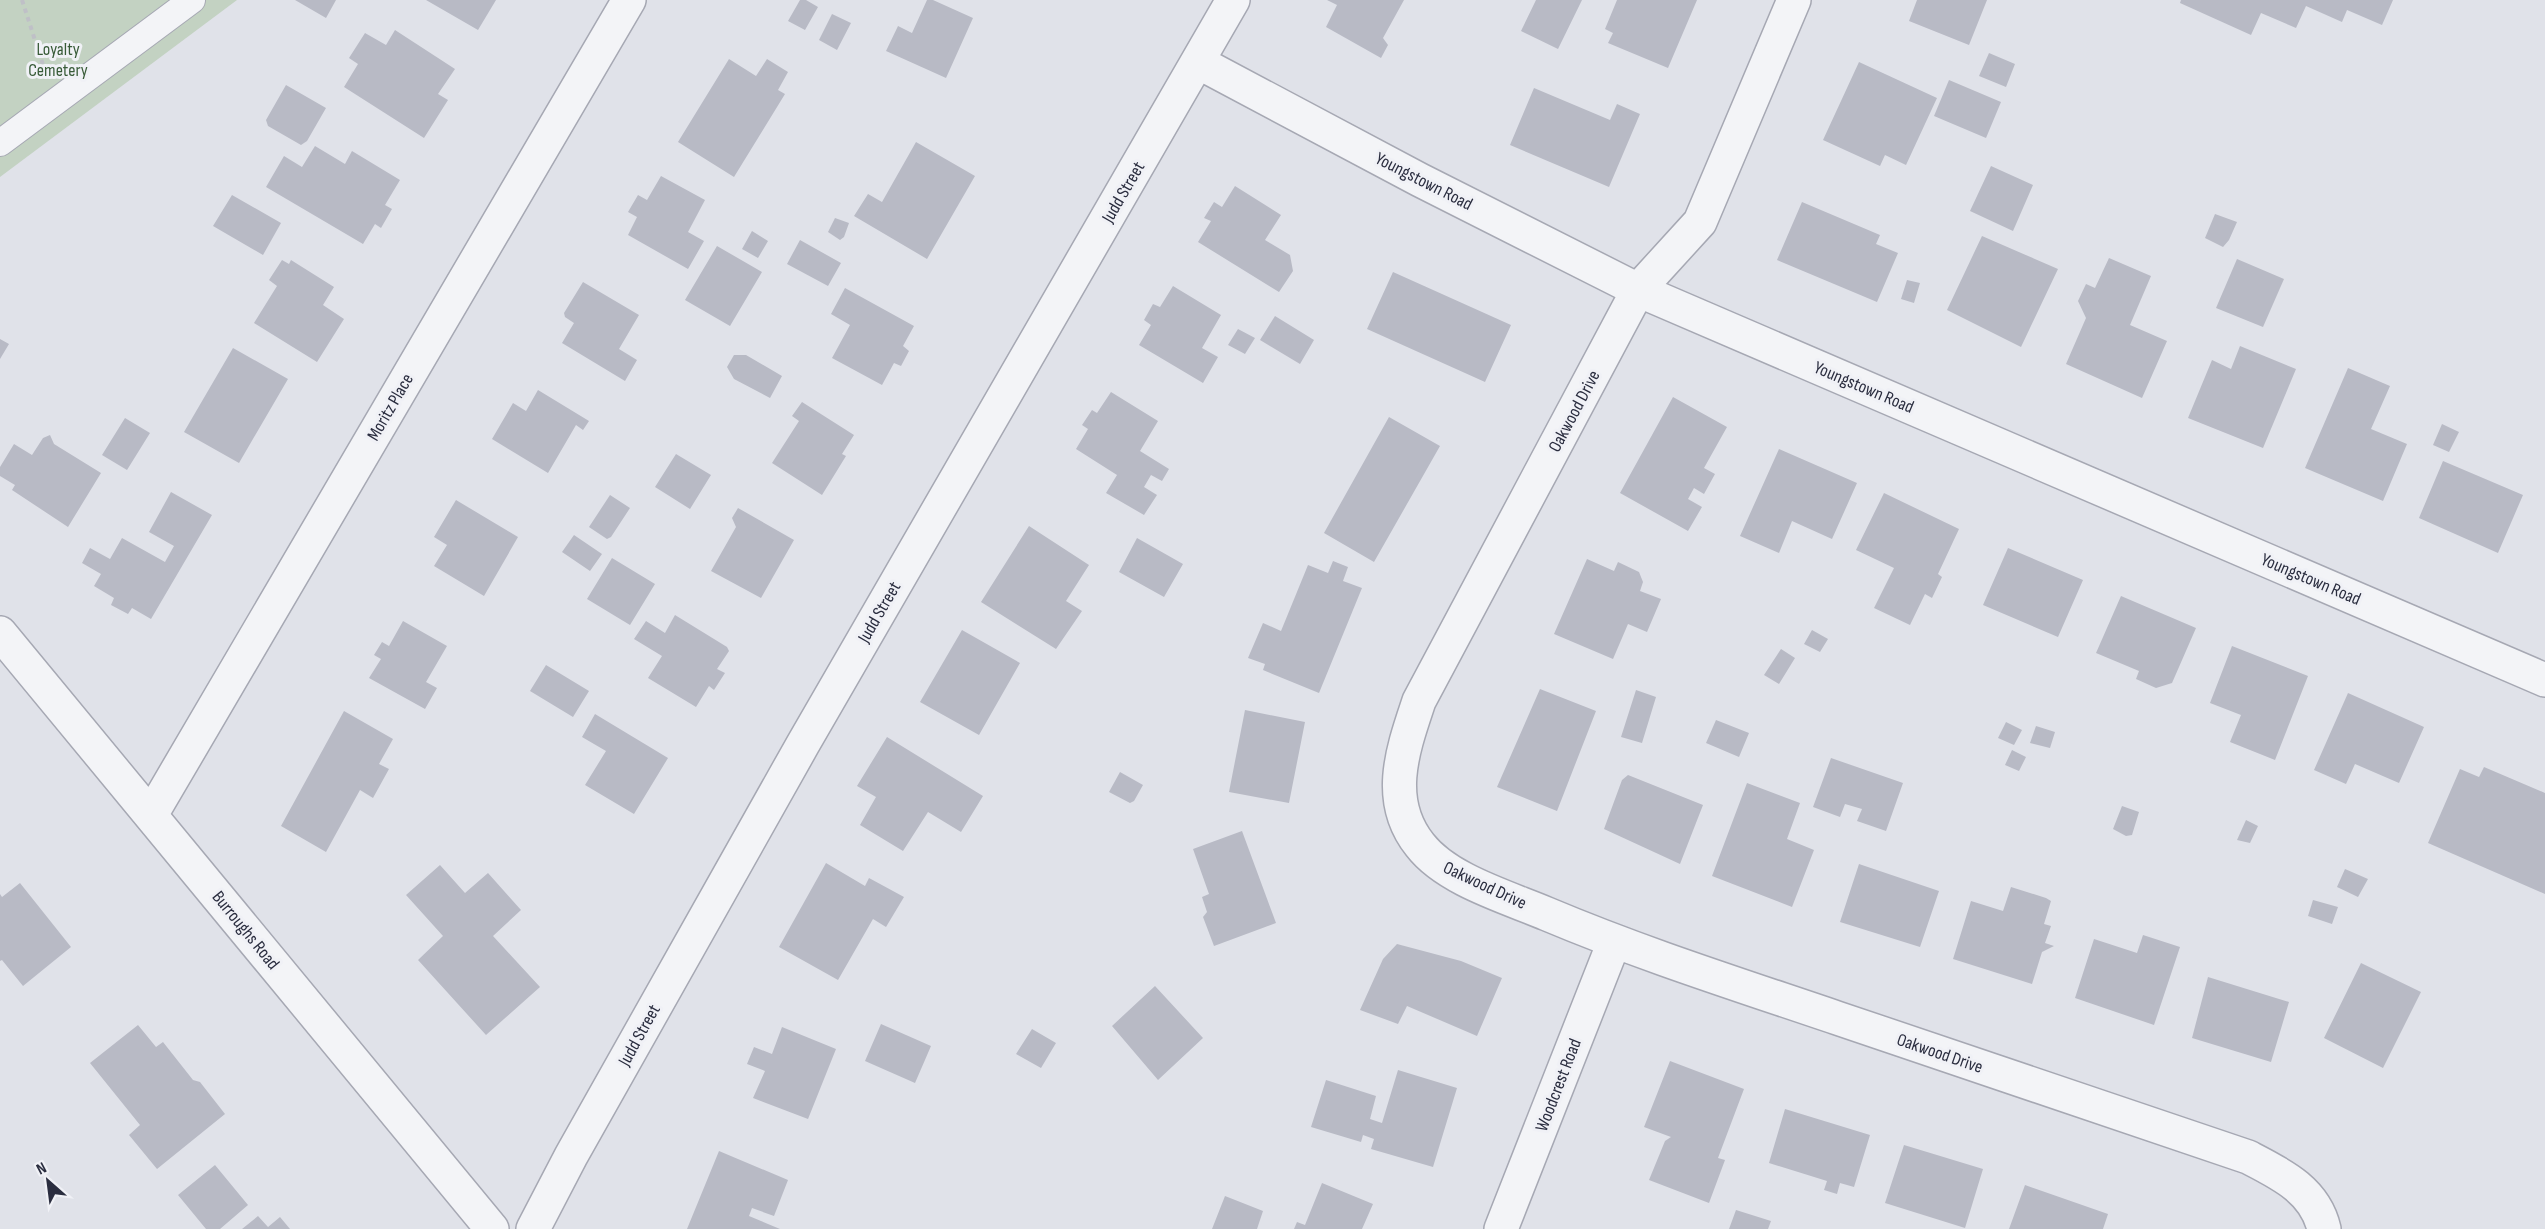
<svg xmlns="http://www.w3.org/2000/svg" width="2545" height="1229" font-family="'Sofia Sans Condensed',sans-serif">
  <style>
    .green { fill: #c3d2c2 }
    .building { fill: #b8bac5 }
    .lines { fill: none; stroke-linecap: round; stroke-linejoin: round }
    .lane-casing { stroke: #a6a8b3; stroke-width: 28 }
    .street-casing { stroke: #a6a8b3; stroke-width: 36 }
    .path { stroke: #bfc0c7; stroke-width: 4; stroke-dasharray: 4.5 4.5; stroke-linecap: butt }
    .lane { stroke: #f3f4f7; stroke-width: 26 }
    .street { stroke: #f3f4f7; stroke-width: 33 }
    .labels { text-anchor: middle; stroke-width: 6; stroke-linejoin: round; paint-order: stroke }
    .park-label { font-size: 18px; fill: #385b38; stroke: #f0f1f6 }
    .street-label { font-size: 18px; fill: #2a2d3f; stroke: #f0f1f6 }
  </style>
  <rect width="100%" height="100%" fill="#e0e2e9"/>
  <path class="green" d="M0,0h237l-237,177z"/>
  <path class="building" d="M295,0h41l-10,18z
    M426,0h70l-18,30z
    M800,0h6l12,7 -13,23 -17,-9z
    M927,0h6l40,18 -27,60 -60,-27 12,-25 14,7z
    M1327,0h77l-21,38 5,7 -7,13 -55,-31 11,-22z
    M1536,0h46l-24,49 -37,-18z
    M1617,0h80l-29,68 -60,-25 5,-10 -8,-4z
    M1917,0h70l-18,45 -60,-24z
    M2181,0h212l-11,25 -35,-15 -5,12 -36,-16 -10,22 -35,-15 -10,22 -71,-32z
    M832,14l19,9 -14,27 -18,-10z
    M395,30l60,39 -17,25 10,6 -24,38 -80,-51 14,-23 -9,-6 16,-25 21,12z
    M1989,53l26,11 -9,23 -27,-11z
    M729,59l27,17 11,-17 21,13 -10,18 7,4 -51,83 -56,-35z
    M1859,62l78,36 -31,67 -21,-10 -5,11 -57,-26z
    M1949,80l52,22 -15,36 -52,-22z
    M286,85l40,23 -19,33 -6,4 -33,-19 -2,-6z
    M1534,88l76,32 7,-16 23,10 -31,73 -99,-42z
    M916,142l59,34 -48,83 -73,-43 14,-22 14,8z
    M315,146l30,18 7,-13 48,29 -15,25 7,4 -11,19 -6,-4 -12,20 -97,-57 18,-31 18,11z
    M1991,166l42,19 -20,46 -43,-20z
    M661,176l44,24 -17,32 16,9 -16,28 -60,-34 9,-18 -9,-5 10,-17 9,5z
    M1235,186l46,29 -16,25 25,15 3,16 -14,21 -81,-50 13,-21 -7,-3 10,-16 8,5z
    M232,195l49,28 -18,32 -50,-29z
    M1802,202l78,33 -4,9 22,9 -21,49 -100,-42z
    M2215,214l22,8 -8,18 -6,7 -18,-9z
    M835,218l14,5 -5,14 -4,3 -12,-8z
    M752,231l16,10 -10,17 -16,-9z
    M1982,236l76,33 -37,78 -74,-37z
    M800,240l41,23 -13,23 -41,-22z
    M717,246l45,26 -32,54 -45,-26z
    M2109,258l42,18 -21,49 37,16 -25,57 -76,-34 20,-46 -8,-17 8,-17 9,4z
    M2237,259l47,20 -21,48 -47,-19z
    M282,260l7,4 2,-4 43,27 -11,18 21,14 -27,43 -63,-39 23,-37 -8,-6z
    M1393,272l118,53 -26,57 -118,-53z
    M1907,280l13,3 -6,20 -13,-4z
    M583,282l56,33 -20,34 18,11 -12,21 -63,-38 12,-20 -9,-6 -1,-4z
    M1173,286l48,29 -19,33 16,9 -15,26 -64,-38 12,-20 -7,-5 9,-16 7,3z
    M845,288l69,38 -11,20 6,5 -8,15 -7,-3 -12,22 -50,-27 18,-33 -19,-11z
    M1275,316l39,24 -14,24 -40,-24z
    M1238,329l17,9 -10,16 -17,-9z
    M0,339l9,5 -9,15z
    M2240,346l56,23 -33,79 -75,-30 24,-58 19,9z
    M233,348l55,31 -49,84 -55,-31z
    M734,355h12l36,21 -12,22 -36,-19 -7,-12z
    M2348,368l42,18 -19,43 36,15 -24,57 -78,-33z
    M538,390l51,31 -6,9 -7,-5 -28,48 -56,-34 21,-36 13,8z
    M1111,392l47,29 -18,30 29,18 -7,12 -11,-6 -7,12 13,8 -13,20 -38,-22 11,-18 -41,-26 12,-20 -6,-4 10,-15 5,3z
    M1673,397l54,30 -23,41 11,6 -11,20 -10,-6 -6,11 14,8 -14,24 -68,-38z
    M802,402l52,33 -12,19 4,2 -24,39 -50,-32 27,-42 -7,-5z
    M1389,417l51,29 -66,116 -50,-29z
    M125,418l25,15 -23,37 -25,-15z
    M2442,424l17,8 -10,20 -16,-7z
    M50,435l4,9 47,29 -33,54 -56,-37 3,-5 -15,-9v-9l14,-23 18,11 11,-17z
    M1779,449l78,34 -25,56 -40,-18 -13,32 -39,-17z
    M676,454l35,21 -21,34 -35,-22z
    M2443,461l80,34 -25,58 -79,-35z
    M171,492l41,23 -61,104 -19,-11 -4,6 -17,-9 3,-7 -20,-12 7,-12 -19,-11 8,-15 20,11 12,-21 43,24 9,-16 -25,-14z
    M1884,493l75,36 -21,45 4,3 -10,21 -7,-4 -15,31 -36,-17 20,-40 -38,-18z
    M610,495l20,13 -19,29 -4,2 -18,-12z
    M456,500l62,37 -34,59 -50,-30 13,-21 -13,-8z
    M738,508l56,32 -33,58 -50,-27 25,-44 -4,-9z
    M1029,526l60,39 -23,36 16,10 -26,38 -75,-47z
    M574,535l28,19 -12,17 -28,-19z
    M1137,538l46,26 -19,33 -45,-25z
    M2008,548l75,32 -25,57 -75,-32z
    M612,558l43,26 -25,41 -43,-26z
    M1587,559l27,12 4,-9 21,10 4,10 -3,9 21,8 -14,33 -19,-8 -15,35 -59,-25z
    M1333,561l15,6 -5,14 19,7 -43,105 -56,-23 2,-6 -17,-6 15,-35 18,8 27,-66 20,8z
    M2121,596l75,32 -24,55 -16,5 -20,-9 3,-8 -43,-18z
    M675,615l52,32 2,4 -12,18 8,4 -11,17 -5,-4 -13,21 -48,-29 14,-22 -28,-17 12,-18 19,12z
    M403,621l44,25 -21,36 11,6 -12,21 -56,-31 12,-19 -7,-4 8,-13 7,4z
    M962,630l58,33 -41,72 -59,-33z
    M1812,630l16,9 -8,13 -16,-8z
    M2232,646l76,30 -33,84 -45,-18 11,-27 -31,-12z
    M1781,649l14,9 -16,26 -15,-9z
    M546,665l43,26 -16,26 -43,-26z
    M1540,689l56,22 -39,100 -60,-24z
    M1636,690l20,7 -14,46 -21,-6z
    M2348,693l76,34 -25,56 -44,-19 -9,20 -32,-14z
    M1245,710l60,12 -16,81 -60,-11z
    M344,711l49,28 -14,25 10,5 -16,29 -13,-8 -34,62 -45,-26z
    M595,714l73,44 -34,56 -49,-29 21,-34 -24,-14z
    M1716,720l33,13 -10,24 -33,-14z
    M2006,722l16,8 -8,15 -16,-7z
    M2036,726l19,6 -5,16 -20,-5z
    M887,737l96,59 -22,36 -33,-20 -25,39 -43,-26 16,-28 -19,-11z
    M2012,750l14,7 -7,14 -14,-6z
    M1831,758l72,25 -17,48 -29,-10 5,-12 -17,-5 -5,13 -27,-10z
    M2484,767l61,26v101l-117,-51 32,-74 19,8z
    M1120,772l23,13 -9,16 -4,2 -21,-11z
    M1628,775l75,30 -23,59 -76,-35 18,-49z
    M1747,783l53,20 -13,36 27,11 -22,57 -80,-31z
    M2122,806l17,6 -7,23 -6,1 -13,-7z
    M2246,820l12,6 -8,17 -13,-3z
    M1242,831l34,92 -62,23 -11,-29 4,-5 -5,-15 7,-3 -16,-45z
    M826,863l39,23 4,-8 35,19 -18,30 -13,-8 -35,61 -59,-33z
    M1859,864l80,27 -19,56 -80,-25z
    M440,865l25,28 23,-20 33,37 -28,26 47,51 -54,48 -68,-75 25,-24 -37,-41z
    M2345,869l23,10 -10,18 -21,-10z
    M20,883l51,64 -48,39 -21,-26 -2,1v-67l2,3z
    M2011,887l35,11 5,3 -7,23 7,2 -6,17 9,3 -12,6 -10,32 -79,-25 18,-58 32,10z
    M2313,900l25,7 -6,17 -24,-8z
    M2143,935l37,12 -26,78 -79,-27 19,-59 43,14z
    M1397,944l64,17 41,17 -25,58 -70,-30 -9,18 -38,-14 23,-51z
    M2361,963l60,29 -38,76 -59,-30z
    M2208,977l81,25 -18,60 -79,-24z
    M1155,986l48,52 -45,42 -46,-54z
    M881,1024l50,22 -16,37 -50,-22z
    M138,1025l18,22 7,-5 30,38 7,2 25,32 -68,55 -28,-34 11,-10 -50,-62z
    M782,1027l54,22 -28,70 -55,-21 12,-27 -18,-7 7,-17 18,7z
    M1032,1029l24,14 -15,25 -25,-14z
    M1670,1061l74,28 -26,69 7,2 -16,43 -60,-23 16,-39 6,-4 -27,-10z
    M1398,1070l59,18 -24,79 -62,-18 3,-10 -11,-4 -2,7 -50,-15 15,-47 50,16 -6,23 12,4z
    M1785,1109l85,26 -16,52 -14,-4 -3,11 -13,-4 3,-9 -58,-18z
    M1904,1145l79,24 -18,59 -80,-25z
    M719,1151l69,29 -14,36 -22,-8 -3,8 31,13h-93z
    M215,1165l33,40 -28,24h-14l-28,-34z
    M1322,1183l51,21 -11,25h-68l3,-7 8,3z
    M2025,1185l83,29 -5,15h-94z
    M1225,1196l38,15 -6,18h-45z
    M1736,1210l35,11 -3,8h-39z
    M258,1216l10,11 12,-10 10,12h-48z"/>
  <g class="lines">
    <g class="lane-casing">
      <path id="lane" d="M0,143l192,-143"/>
    </g>
    <g class="street-casing">
      <path id="street" d="M1794,0l-94,222 -62,68 -219,411c-16,48 -35,99 1,144 27,35 87,52 127,69 95,40 193,71 290,104 137,46 274,92 411,139 33,17 67,33 76,72
        M1198,62l222,118 218,110 907,390
        M0,633l492,596
        M151,815l478,-815
        M533,1229l38,-73 232,-412 430,-744
        M1501,1229l113,-287"/>
    </g>
    <path class="path" d="M22,0l21,65"/>
    <use href="#lane" class="lane"/>
    <use href="#street" class="street"/>
  </g>
  <g class="labels">
    <g class="park-label">
      <text x="58" y="55">Loyalty<tspan x="58" dy="21">Cemetery</tspan></text>
    </g>
    <g class="street-label">
      <text transform="translate(1424 181) rotate(27)" y="6">Youngstown Road</text>
      <text transform="translate(1123 192) rotate(-60)" y="6">Judd Street</text>
      <text transform="translate(1864 387) rotate(23)" y="6">Youngstown Road</text>
      <text transform="translate(390 407) rotate(-60)" y="6">Moritz Place</text>
      <text transform="translate(1574 411) rotate(-62)" y="6">Oakwood Drive</text>
      <text transform="translate(2311 579) rotate(23)" y="6">Youngstown Road</text>
      <text transform="translate(879 612) rotate(-60)" y="6">Judd Street</text>
      <text transform="translate(1485 885) rotate(25)" y="6">Oakwood Drive</text>
      <text transform="translate(246 930) rotate(51)" y="6">Burroughs Road</text>
      <text transform="translate(639 1035) rotate(-61)" y="6">Judd Street</text>
      <text transform="translate(1940 1053) rotate(19)" y="6">Oakwood Drive</text>
      <text transform="translate(1558 1085) rotate(-69)" y="6">Woodcrest Road</text>
    </g>
  </g>
  <g transform="translate(48 1181) rotate(332)" stroke="#f0f1f6" stroke-width="4.5" paint-order="stroke">
  <path d="M0-4.5L10 22L0 15L-10 22Z" fill="#2a2d3f"/>
  <text y="-9" font-size="16" font-weight="bold" text-anchor="middle" fill="#2a2d3f">N</text>
  </g>
</svg>
